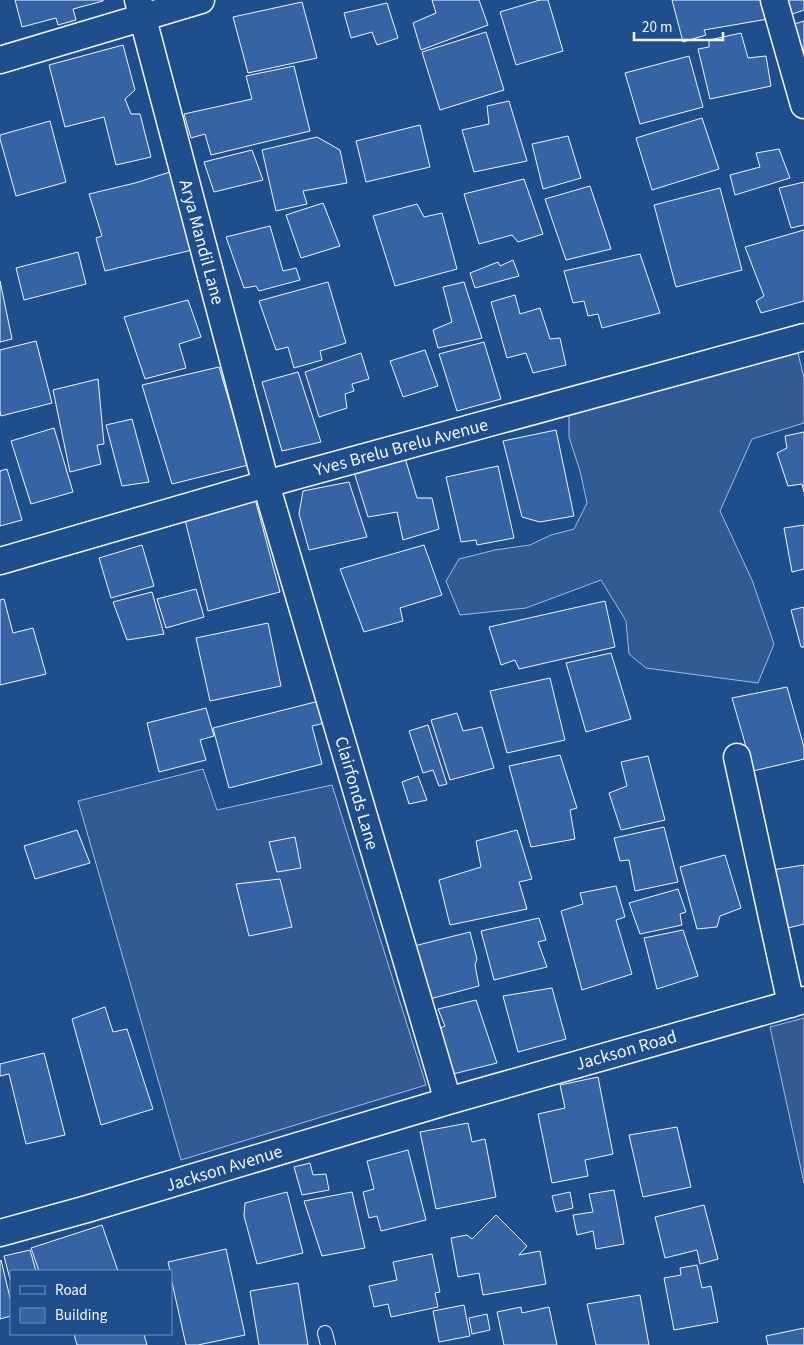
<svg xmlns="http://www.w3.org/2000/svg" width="804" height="1345" font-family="'Source Sans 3',sans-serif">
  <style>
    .built { fill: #305b95; stroke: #a8bbd7 }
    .building { fill: #3563a3; stroke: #f2f6ff }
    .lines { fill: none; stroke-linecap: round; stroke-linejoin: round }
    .service-casing { stroke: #f2f6ff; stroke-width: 16 }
    .minor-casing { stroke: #f2f6ff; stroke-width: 29 }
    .service { stroke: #1f4e8c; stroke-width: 14 }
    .minor { stroke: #1f4e8c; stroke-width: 26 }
    .labels { text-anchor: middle; stroke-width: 4; stroke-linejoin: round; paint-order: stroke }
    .street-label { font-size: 18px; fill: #f2f6ff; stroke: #1f4e8c }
  </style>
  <rect width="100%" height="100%" fill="#1f4e8c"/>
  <path class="built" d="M798,353l6,25v45l-52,16 -32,72 32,69 22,64 -16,39 -112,-15 -17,-14 -3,-33 -25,-41 -75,28 -66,7 -14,-34 13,-22 36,-9 35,-5 21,-10 23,-6 13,-26 -7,-32 -11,-34v-22z
    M203,769l14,41 115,-25 94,300 -245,75 -103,-359z
    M804,1018v165l-34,-156z"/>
  <path class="building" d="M15,0h88v1l-30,8 3,11 -18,5 -2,-7 -34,9z
    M432,0h47l9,25 -67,25 -8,-27 23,-10z
    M540,0h8l15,51 -47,14 -16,-53z
    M672,0h91l5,19 -64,11 2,5 -23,7z
    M786,0h18v10l-12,4z
    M302,2l15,56 -69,15 -15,-56z
    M387,3l11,35 -21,7 -5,-13 -21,6 -7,-25z
    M804,21v30l-13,-26z
    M486,32l18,58 -64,20 -18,-58z
    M741,33l7,25 18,-2 5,30 -61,13 -12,-50 11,-2v-7z
    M123,45l12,45 -10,9 6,15h9l11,43 -35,8 -12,-48 -39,10 -16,-62z
    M689,56l14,51 -63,17 -15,-51z
    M294,66l16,65 -99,24 -6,-21 -14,4 -7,-24 68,-15 -6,-23z
    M509,101l18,60 -53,11 -12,-42 27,-6 -2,-18z
    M702,118l17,51 -67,21 -16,-52z
    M50,121l16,61 -50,14 -16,-57v-4z
    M420,125l10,42 -64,15 -10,-41z
    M568,136l13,42 -38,11 -11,-45z
    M317,137l23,13 7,33 -44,8 4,13 -31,7 -14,-61z
    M779,149l11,29 -55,17 -5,-20 30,-8 -4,-14z
    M252,150l11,30 -49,12 -10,-30z
    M170,172l22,78 -87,21 -9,-33 6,-2 -13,-42 46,-11z
    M524,179l19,55 -25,8 -6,-7 -33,9 -15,-50z
    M804,182v43l-13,3 -12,-40z
    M590,186l21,63 -45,11 -21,-61z
    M720,188l22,82 -66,17 -22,-82z
    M323,203l17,43 -39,12 -15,-43z
    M417,204l7,13 18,-4 15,56 -62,17 -22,-70z
    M270,226l13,45 13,-3 4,12 -41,11 -3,-5 -12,2 -18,-51z
    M804,230v71l-43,12 -5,-12 8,-5 -19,-49z
    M78,252l8,32 -62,16 -8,-32z
    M640,254l20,59 -58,15 -4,-14 -10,2 -4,-15 -11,2 -9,-32z
    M513,260l6,16 -44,12 -5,-15 28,-11 2,4z
    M0,281l12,58 -12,3z
    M328,282l18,61 -26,8 2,9 -28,8 -6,-21 -12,3 -17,-49z
    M464,282l18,56 -44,10 -5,-18 19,-8 -9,-35z
    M515,295l5,19 20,-6 10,31 10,-1 6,27 -33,8 -7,-20 -19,5 -16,-56z
    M188,300l13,37 -22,7 7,24 -41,11 -21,-62z
    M36,341l16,62 -51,13 -1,-5v-61z
    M484,342l17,57 -44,12 -18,-57z
    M425,350l13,36 -35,11 -13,-36z
    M361,353l8,26 -17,5 2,7 -9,3 2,14 -28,9 -14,-45z
    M219,367l29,98 -76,19 -30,-99z
    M298,372l23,70 -39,9 -20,-69z
    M98,379l6,65 -7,1 4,19 -31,8 -17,-82z
    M132,419l17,63 -27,4 -16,-61z
    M54,428l19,64 -42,12 -20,-63z
    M556,430l18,86 -34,6 -18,-5 -19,-76z
    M804,432v60l-2,-8 -14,2 -11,-33 10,-5 -2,-12z
    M405,458l12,40h15l7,31 -36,11 -6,-28 -29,5 -14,-45z
    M498,466l16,72 -37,7 -1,-5 -15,2 -15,-65z
    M7,469l15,51 -22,6v-55z
    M349,482l18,55 -58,13 -10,-36 4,-23z
    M255,499l25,93 -72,19 -24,-95z
    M804,525v44l-12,3 -8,-44z
    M142,545l12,41 -43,12 -12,-40z
    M424,545l18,50 -42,13 3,13 -39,11 -24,-63z
    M196,589l8,28 -38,11 -9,-29z
    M152,592l12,42 -37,6 -14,-38z
    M4,599l9,34 20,-5 13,46 -46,11v-85z
    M605,601l10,46 -96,22 -4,-9 -14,5 -12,-38z
    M804,607v40h-3l-10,-37z
    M268,623l13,63 -71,15 -14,-63z
    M611,653l20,66 -45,13 -20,-69z
    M550,678l15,62 -58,13 -17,-62z
    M787,687l17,60v12l-51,12 -21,-73z
    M319,701l6,22 -13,3 10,38 -93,24 -16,-60z
    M206,708l8,28 -14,4 6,20 -47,12 -12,-49z
    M457,713l6,18 19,-4 12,41 -44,12 -19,-60z
    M428,725l19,59 -8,2 -6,-16 -10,3 -14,-42z
    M560,755l17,53 -7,2 5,29 -44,8 -22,-81z
    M648,756l17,64 -44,10 -12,-37 18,-7 -6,-24z
    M418,776l9,24 -18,4 -7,-22z
    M664,827l14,55 -43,9 -6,-31 -9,1 -6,-23z
    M77,830l13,33 -55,16 -11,-33z
    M517,830l15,49 -13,3 8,27 -77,16 -11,-45 42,-13 -5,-26z
    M295,837l6,31 -24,4 -8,-30z
    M725,855l16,53 -21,8 -3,11 -20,2 -17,-62z
    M804,865v59l-16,4 -16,-58z
    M280,879l12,48 -43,9 -13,-52z
    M616,886l9,31 -9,3 16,54 -50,16 -21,-79 22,-7 -3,-11z
    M678,889l8,23 -6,2 2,11 -42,9 -11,-31z
    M539,918l7,22 -8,2 9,25 -53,13 -13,-49z
    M683,930l15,46 -41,13 -13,-51z
    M470,932l7,27 -2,6 4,21 -53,14 -16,-53z
    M552,988l14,51 -48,13 -15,-56z
    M476,1000l21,63 -48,12 -16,-44 12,-5 -7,-17z
    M105,1007l8,25 14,-3 26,80 -52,16 -29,-106z
    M44,1053l21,82 -39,9 -17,-70 -9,2v-12z
    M598,1077l15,77 -28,6 3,16 -36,7 -14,-69 27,-6 -5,-23z
    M468,1123l4,19 13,-3 11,58 -60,12 -16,-77z
    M677,1127l14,60 -48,10 -14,-62z
    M408,1150l18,70 -45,11 -4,-15 -8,2 -6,-26 11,-3 -7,-28z
    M310,1163l3,12 13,-1 3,16 -27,5 -8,-28z
    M614,1190l10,54 -28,5 -3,-18 -16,4 -4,-20 20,-3 -4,-18z
    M287,1192l16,61 -46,11 -13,-48 1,-13z
    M352,1192l13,56 -43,8 -18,-55z
    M570,1192l3,16 -17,4 -4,-16z
    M704,1205l14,54 -18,5 -3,-14 -32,8 -10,-41z
    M496,1215l31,31 -8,9 21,-4 6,33 -63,11 -4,-22 -21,4 -7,-39 16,-3 5,4z
    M102,1225l16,46h-79l-8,-23z
    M226,1249l19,86 -47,10h-12l-15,-67v-7h-1l-2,-9z
    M30,1250l6,21h-25v12l-7,-27z
    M432,1254l8,38 -5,1 3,14 -47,10 -3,-13 -14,3 -5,-21 28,-6 -4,-18z
    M1,1260l10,42v14l-11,3v-58z
    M697,1265l5,23 9,-2 7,36 -44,8 -10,-52 17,-3 -1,-7z
    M298,1283l10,62h-49l-9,-54z
    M640,1295l9,50h-53l-9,-41z
    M464,1305l6,31 -31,6 -6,-31z
    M521,1307l1,6 27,-6 8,38h-53l-7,-33z
    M487,1314l3,16 -18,4 -3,-16z
    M804,1328v17h-36l-2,-9z
    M74,1334h70l3,11h-70z"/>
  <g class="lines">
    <g class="service-casing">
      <path id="service" d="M325,1333l3,12"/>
    </g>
    <g class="minor-casing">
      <path id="minor" d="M138,0l128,484 182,617
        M774,0l30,105
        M0,60l201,-60
        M0,561l266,-77 538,-147
        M737,757l54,247
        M0,1233l87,-24 361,-108 356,-101"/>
    </g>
    <use href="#service" class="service"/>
    <use href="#minor" class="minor"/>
  </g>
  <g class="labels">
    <g class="street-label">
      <text transform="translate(202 242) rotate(75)" y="6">Arya Mandil Lane</text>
      <text transform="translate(401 447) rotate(-15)" y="6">Yves Brelu Brelu Avenue</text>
      <text transform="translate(357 793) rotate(74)" y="6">Clairfonds Lane</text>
      <text transform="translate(626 1050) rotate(-16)" y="6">Jackson Road</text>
      <text transform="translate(224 1168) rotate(-17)" y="6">Jackson Avenue</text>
    </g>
  </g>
  <rect x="10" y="1270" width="162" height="65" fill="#1f4e8c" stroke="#7391ba"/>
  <rect x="20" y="1286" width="25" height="8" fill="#1f4e8c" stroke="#7391ba"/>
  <text x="55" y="1295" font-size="15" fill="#f2f6ff">Road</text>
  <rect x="20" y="1308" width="25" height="15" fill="#3563a3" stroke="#7391ba"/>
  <text x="55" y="1320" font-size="15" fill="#f2f6ff">Building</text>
  <path d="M634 32v8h89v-8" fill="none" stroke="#f2f6ff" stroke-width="2.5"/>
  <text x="642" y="32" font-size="15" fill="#f2f6ff" stroke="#1f4e8c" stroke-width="4" paint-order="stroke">20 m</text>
</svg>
